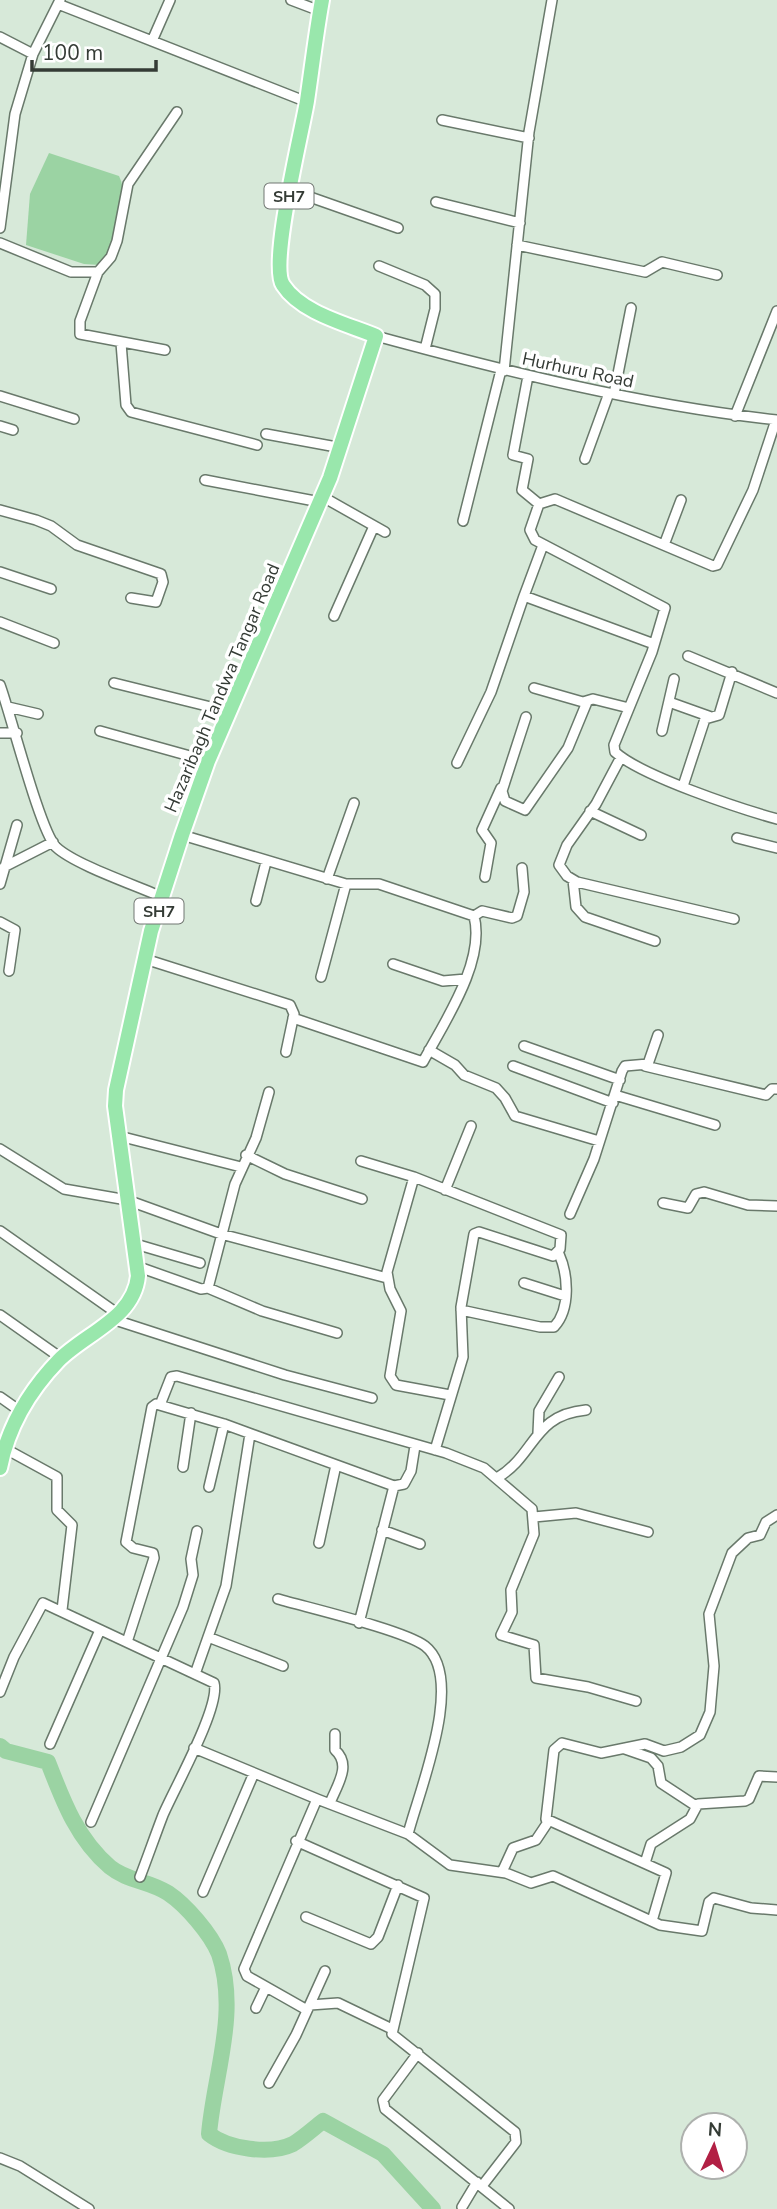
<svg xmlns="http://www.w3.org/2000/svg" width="777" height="2209" font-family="'Nunito Sans',sans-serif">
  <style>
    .water { fill: #9bd3a3 }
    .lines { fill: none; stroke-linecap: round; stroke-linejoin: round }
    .river { stroke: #9bd3a3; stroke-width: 16 }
    .minor-casing { stroke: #69796b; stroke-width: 12 }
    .primary-casing { stroke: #fff; stroke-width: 18 }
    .minor { stroke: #fff; stroke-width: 9 }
    .primary { stroke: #99e7ac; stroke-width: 14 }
    .labels { text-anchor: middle; stroke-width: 7; stroke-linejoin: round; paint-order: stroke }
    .shield { fill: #fff; stroke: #717672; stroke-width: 2 }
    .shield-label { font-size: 16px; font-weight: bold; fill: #343b35 }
    .street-label { font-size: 18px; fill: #343b35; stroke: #fff }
  </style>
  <rect width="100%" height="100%" fill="#d7e9d9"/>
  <path class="water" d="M49,153l70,23c13,26 -3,66 -19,89l-16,-1 -58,-19 4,-51z"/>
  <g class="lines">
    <path class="river" d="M0,1746l6,5 42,11c15,39 29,77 62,105 17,14 40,14 58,26 18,12 43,41 51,61 20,59 -5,121 -10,180 19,15 61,21 84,10 10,-6 21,-16 30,-23l60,33 50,55"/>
    <g class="minor-casing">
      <path id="minor" d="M291,0l29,11
        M58,4l249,98
        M0,37l33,17
        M152,41l18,-41
        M442,120l87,18
        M290,190l108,38
        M436,202l84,21
        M0,228l15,-114 18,-60 27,-54
        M0,243l71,29h27l13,-15 6,-16 11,-57 49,-72
        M517,245l128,27 17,-10 55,13
        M379,266l46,19 10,9v15l-10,40
        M98,272l-18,49v13l85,16
        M376,336c132,36 265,69 401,84
        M121,343l5,62 5,7 126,33
        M504,371l25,-239 23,-132
        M528,376l-15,79 15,4 -6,31 17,14
        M614,394l17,-86
        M0,396l74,23
        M735,416l42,-105
        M0,426l13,4
        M266,434l76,14
        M585,459l24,-66
        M205,480l115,22
        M323,497l62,35
        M539,504l-9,26 5,10 130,68 -13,44 -38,93 1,7c26,24 126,57 162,67
        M539,504l16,-5 158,67 4,-1 36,-75 23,-70
        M0,510l36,10 15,6 26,19 84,29 2,8 -7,20 -25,-4
        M463,521l38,-151
        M664,545l17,-45
        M0,572l51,17
        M524,596l19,-51
        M334,616l40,-90
        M0,622l54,21
        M688,656l89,37
        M114,683l117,29
        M0,685c11,30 40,146 56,162 19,18 82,39 108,51
        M534,688l49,14 10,-3 36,9
        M669,702l42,15
        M8,707l30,7
        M526,717l-24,74 3,10 20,9 43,-62 19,-46
        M100,731l108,30
        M662,731l12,-52
        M0,733h17
        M621,757l-25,47 -29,41 -8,20 8,11 10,6 157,37
        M457,763l34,-71 33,-96 130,48
        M683,786l22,-67 14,-4 13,-43
        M590,811l51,24
        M182,835l164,49h33l95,32c12,46 -31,108 -51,146l-130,-44
        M737,838l40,10
        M4,867l49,-25
        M485,877l6,-34 -9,-13 19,-42
        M327,879l27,-76
        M573,880l3,27 9,10 70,24
        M0,884l17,-59
        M256,901l10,-39
        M474,916l8,-5 30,7 5,-2 7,-24 -2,-24
        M0,922l15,8 -6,41
        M145,959l145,46 4,9 -8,38
        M393,964l50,17 23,-2
        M321,977l25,-93
        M524,1046l96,34
        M429,1050l26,15 9,10 32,13 9,10 10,18 84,25
        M513,1066l100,37
        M645,1066l121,29 6,-6h5
        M615,1095l100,30
        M119,1136l122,31
        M0,1149l64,40 63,11 94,34 166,44
        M246,1155l39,19 77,25
        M361,1161l53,16 147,58 -1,14 -7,7 -74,-24 -5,2 -13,73 2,50 -28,93
        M414,1177l-27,95 3,17 11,22 -11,65 6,9 54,10
        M445,1190l26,-64
        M663,1203l25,5 8,-14 8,-2 44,13 29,1
        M570,1214l24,-55 28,-88 3,-5 23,-2 10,-29
        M0,1231l118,83
        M132,1243l68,20
        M136,1266l65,23 7,-1 27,-104 21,-46 13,-46
        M524,1283l41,13
        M208,1288l54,23 75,22
        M461,1310l79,17h14c17,-18 14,-53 5,-73
        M0,1315l61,43
        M112,1319l173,56 87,23
        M0,1397l20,14
        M160,1405l11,-28 6,-1 269,77 38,15 48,41 2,25 -23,56 1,22 -11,23 33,10 2,33 52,9 48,14
        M538,1433l1,-22 20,-34
        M4,1448l53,29v33l15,15 -10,85
        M183,1467l8,-54
        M497,1478c39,-23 35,-63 89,-68
        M209,1487l15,-63
        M534,1517l42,-4 72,19
        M382,1530l38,14
        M319,1543l17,-78
        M278,1599c31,9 126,31 147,47 41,32 -6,145 -17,188
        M359,1623l35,-137
        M208,1637l75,29
        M127,1642l27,-84 -1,-5 -20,-5 -7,-6 26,-135 4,-3 68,20 170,62 10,-2 7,-13 4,-25
        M195,1674l31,-88 24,-152
        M0,1692l14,-35 29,-54 171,80c7,23 -40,106 -51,132 -8,21 -15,41 -23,62
        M50,1744l50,-114
        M194,1748l123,51
        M625,1749l26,9 7,8 3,17 35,23
        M330,1803c7,-18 22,-38 5,-53v-16
        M91,1822l92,-215 10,-32 -2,-16 6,-28
        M296,1841l128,57 -32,136 123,98 1,10 -34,44
        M645,1863l6,-19 39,-25 8,-15 47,-3 4,-2 10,-23 18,1
        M502,1872l11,-24 23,-8 12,-18
        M203,1892l51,-119
        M306,1917l65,27 7,-7 20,-52
        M652,1921l14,-48 -120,-54 8,-69 8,-7 39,10 44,-9 19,7 17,-4 19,-12 10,-23 4,-46 -5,-52 23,-61 16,-15 12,-3 6,-13 11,-7
        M310,2005l28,-2 54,26
        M256,2008l10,-21
        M307,2010l-60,-34 -3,-7 73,-170 91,35 42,31 56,8 25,10 22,-7 107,49 42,6 7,-29 5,-4 37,10 26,2
        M418,2053l-35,47 2,9 124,100
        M269,2083l27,-48 29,-64
        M0,2158l20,8 69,43
        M462,2207l15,-25"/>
    </g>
    <g class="primary-casing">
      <path id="primary" d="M0,1468c8,-41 30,-78 59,-108 27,-27 75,-42 79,-84l-23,-170 1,-16 35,-159 31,-96 26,-74 122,-283 46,-142c-29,-12 -75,-23 -93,-51 -14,-21 19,-153 24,-184 5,-34 9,-68 15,-101"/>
    </g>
    <use href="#minor" class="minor"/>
    <use href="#primary" class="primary"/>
  </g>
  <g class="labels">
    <g class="shield">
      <rect x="264.5" y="183.5" width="49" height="25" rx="5"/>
      <rect x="134.5" y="898.5" width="49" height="25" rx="5"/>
    </g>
    <g class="shield-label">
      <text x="289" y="202">SH7</text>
      <text x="159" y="917">SH7</text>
    </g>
    <g class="street-label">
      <text transform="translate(578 370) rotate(12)" y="6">Hurhuru Road</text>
      <text transform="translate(222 688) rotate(-67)" y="6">Hazaribagh Tandwa Tangar Road</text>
    </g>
  </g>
  <g transform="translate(714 2146) rotate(4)"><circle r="33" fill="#ffffff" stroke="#aeb1ae" stroke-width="2"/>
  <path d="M0-5L12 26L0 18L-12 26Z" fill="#b22044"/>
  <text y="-10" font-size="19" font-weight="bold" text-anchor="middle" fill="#343b35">N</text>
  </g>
  <path d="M32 60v10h124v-10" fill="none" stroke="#343b35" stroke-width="3.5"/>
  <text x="42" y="60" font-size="21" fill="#343b35" stroke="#ffffff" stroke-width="5" paint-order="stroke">100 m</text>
</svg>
